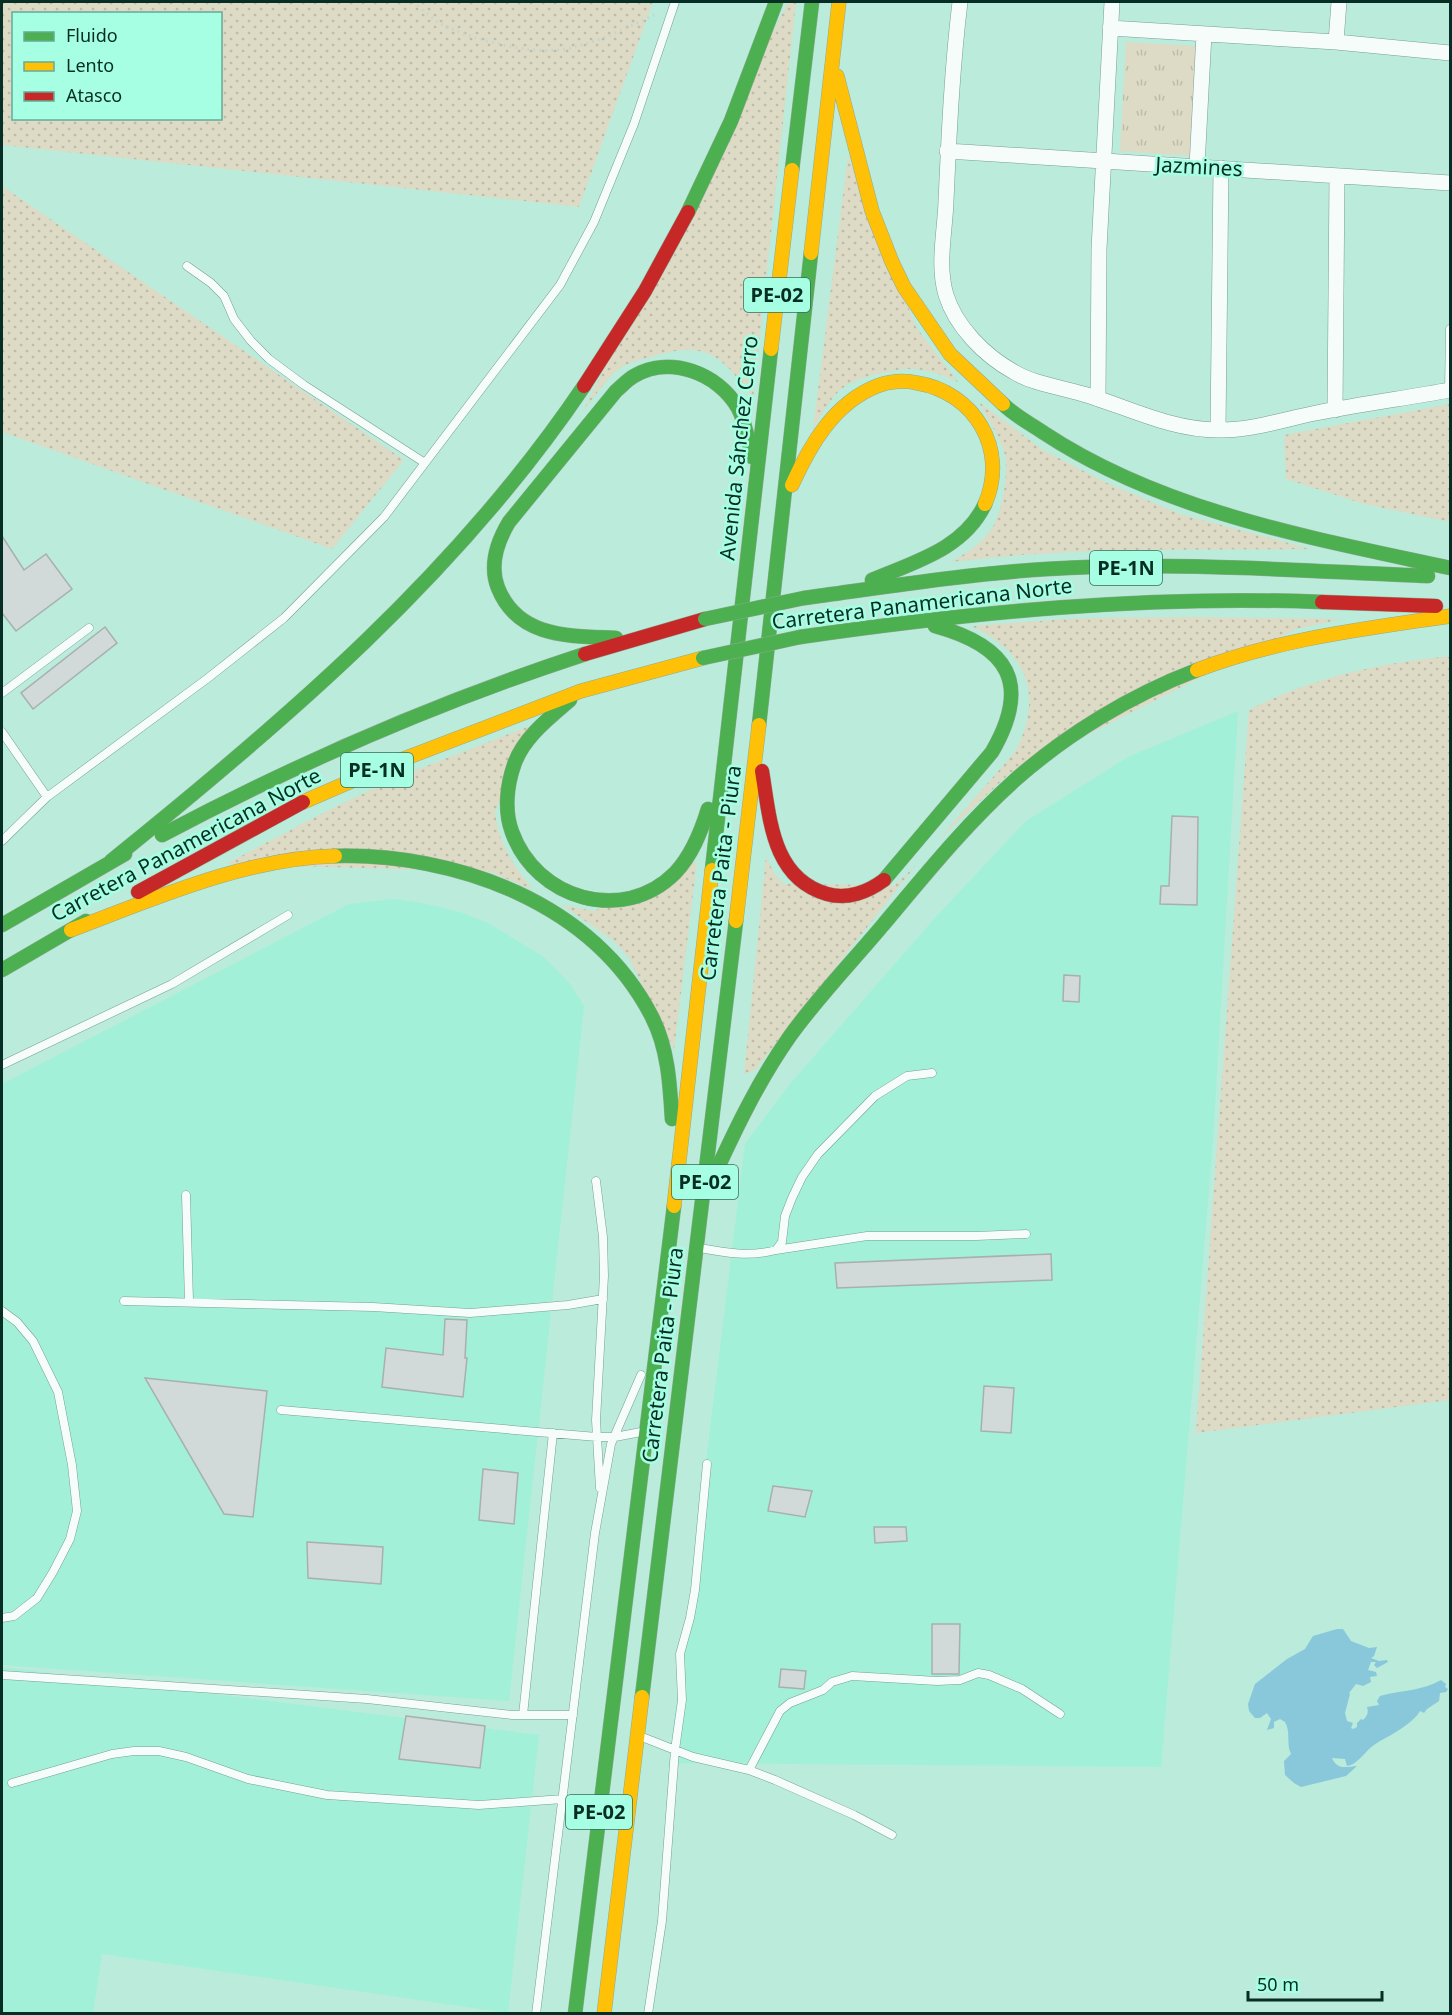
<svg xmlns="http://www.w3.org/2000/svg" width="1452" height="2015" font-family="'Noto Sans',sans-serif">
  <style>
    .built { fill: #a3f0d8 }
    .grass { fill: url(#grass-dots); fill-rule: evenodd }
    .park { fill: url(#park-tufts) }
    .water { fill: #89c7db }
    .building { fill: #d1dad9; stroke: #a7b0af; stroke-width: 1.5 }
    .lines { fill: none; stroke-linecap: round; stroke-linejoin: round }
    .lane-casing { stroke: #779f94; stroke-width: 9 }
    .street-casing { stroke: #779f94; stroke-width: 16 }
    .fast-casing { stroke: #90aa95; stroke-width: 15 }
    .slow-casing { stroke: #90aa95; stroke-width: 15 }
    .jam-casing { stroke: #90aa95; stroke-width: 15 }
    .path { stroke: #c4d4cf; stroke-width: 3; stroke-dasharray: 1.5 4.5; stroke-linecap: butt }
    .lane { stroke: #f5fcfa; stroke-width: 8 }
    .street { stroke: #f5fcfa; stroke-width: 15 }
    .fast { stroke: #4caf50; stroke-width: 14 }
    .slow { stroke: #ffc107; stroke-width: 14 }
    .jam { stroke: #c62828; stroke-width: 14 }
    .fast-bridge-casing { stroke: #90aa95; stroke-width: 15; stroke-linecap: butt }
    .fast-bridge { stroke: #4caf50; stroke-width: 14 }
    .labels { text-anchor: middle; stroke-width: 5; stroke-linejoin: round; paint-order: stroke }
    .shield { fill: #a6ffe2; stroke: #366d5d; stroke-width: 1.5 }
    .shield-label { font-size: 20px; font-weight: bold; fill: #062e24 }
    .street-label { font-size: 21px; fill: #062e24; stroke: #a6ffe2 }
  </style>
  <defs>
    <pattern id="grass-dots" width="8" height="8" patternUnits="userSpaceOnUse" patternTransform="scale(1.5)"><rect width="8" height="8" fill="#dddbc5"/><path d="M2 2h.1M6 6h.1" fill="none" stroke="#bcbca9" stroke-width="1.8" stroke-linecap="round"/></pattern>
    <pattern id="park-tufts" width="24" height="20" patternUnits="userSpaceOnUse" patternTransform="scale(1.5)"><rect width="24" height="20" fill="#dddbc5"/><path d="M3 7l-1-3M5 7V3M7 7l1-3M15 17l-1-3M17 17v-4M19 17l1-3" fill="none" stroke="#bcbca9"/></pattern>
  </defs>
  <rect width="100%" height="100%" fill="#baebdb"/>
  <path class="built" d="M1238,711l-25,431 -52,625 -492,-4 76,-619 45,-60 144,-165 92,-98 102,-64z
    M394,899l33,5 33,8 30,12 55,34 25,26 14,22 -75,695 -507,-36v-581l347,-180z
    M2,1667l537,68 -31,278 -406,-59 -9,59 -91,1z"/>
  <path class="grass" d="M2,2h651l-74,205 -577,-62zM14,14h206v104h-206z
    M788,2h8l-43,397c-30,-42 -45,-59 -99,-43 -10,3 -26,6 -35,13 -10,7 -27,31 -36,42z
    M848,156l68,171 42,55c-14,-7 -29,-12 -45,-13 -20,0 -59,8 -74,22 -11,11 -18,25 -26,38z
    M2,186l402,274 -72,89 -330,-117z
    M979,402l64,48 64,33 73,31 131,35 -201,1 -90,5 -70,7c15,-8 29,-16 40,-31 12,-16 20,-60 14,-80 -6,-17 -17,-33 -25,-49z
    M1450,404v118l-86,-18 -78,-25 -2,-44z
    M1193,617l149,2 -45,10 -288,145 -73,68 79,-90c29,-56 13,-100 -44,-126l110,-8z
    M1441,657h9v743l-254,33 53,-723c59,-31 126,-46 192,-53z
    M532,725l-37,87c4,33 18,53 38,78l-42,-18 -265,-8 93,-49 74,-36z
    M766,857l8,16 10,11 111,1 21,-20 -161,205 -11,4z
    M697,861l-23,189 -45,-92 -16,-18 -51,-35 32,6z"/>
  <path class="park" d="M1126,42l70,4 -6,110 -70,-5z"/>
  <path class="water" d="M1337,1629h6l8,12 18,7 8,-1 -3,9 -3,2 8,3 8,-1 1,2 -11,6 -3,-3 2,-3h-5l-3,8 8,2 1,4 -7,1 1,5 -8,4 -7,-2 -7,9 1,1 -5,19 2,8 6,2 -2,5 2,1 4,-2v-4l4,-4 2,1c4,-4 6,-7 4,-13l12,-2 -2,-4 3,-5c21,-6 43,-5 61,-16l5,4 -1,3 3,2 -2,3 -6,1 -1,8 -12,8 -3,4 -4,-2c-6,12 -31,25 -43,32 -11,6 -18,21 -30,23l-2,-7 -13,-1c5,12 14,9 25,8l-11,10 -45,11 -7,-4 -9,-8 -1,-14 7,-7c-5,-10 0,-22 -6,-32l-5,-3 -6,3v6l-7,2 4,-11 -4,-6 -7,5h-5l-6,-7 -1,-7 7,-20 32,-25 18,-10 8,-13z"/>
  <path class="building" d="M2,536l22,34 22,-16 26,35 -56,42 -14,-18z
    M105,627l12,16 -84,66 -12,-16z
    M1172,816l26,1 -1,88 -37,-1 1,-18h8z
    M1064,975l16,1 -1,26 -16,-1z
    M1051,1254l1,26 -215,8 -2,-25z
    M445,1319l22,1 -2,38h2l-4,39 -81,-10 4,-39 57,7z
    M145,1378l122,13 -14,126 -29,-3z
    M984,1386l30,2 -3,45 -30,-2z
    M483,1469l35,4 -4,51 -35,-4z
    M773,1486l39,5 -7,26 -37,-6z
    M874,1527h32l1,14 -32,2z
    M307,1542l76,5 -2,37 -73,-6z
    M932,1624h28l-1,50h-27z
    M781,1669l25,2 -2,18 -25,-2z
    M406,1716l79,10 -5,42 -81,-9z"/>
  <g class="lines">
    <g class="lane-casing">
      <path id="lane" d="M187,266l24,17 13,13 10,23 17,22 18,18 35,26 121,78
        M1449,391l1,-62
        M2,693l87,-65
        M2,732l45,65
        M2,841l45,-44 161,-119 76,-60 100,-101 176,-232 34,-63 40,-98 41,-122
        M2,1065l170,-81 116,-69
        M596,1181l7,56 1,39 -8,144 4,68
        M186,1195l3,106
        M700,1248c27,5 49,9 76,2l6,-8 3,-26 7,-18 10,-21 16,-23 57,-58 32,-20 25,-3
        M776,1250l91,-14h109l50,-2
        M124,1301l249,6 97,6 98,-8 35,-6
        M2,1311l15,11 16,19 25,51 14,73 5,46 -7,28 -17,33 -16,26 -23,18 -12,2
        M281,1410l316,27h18l26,-5
        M2,1675l365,24 145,16h61
        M523,1715l30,-282
        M642,1737l51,20 56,13 26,10 79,35 38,20
        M749,1770l31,-59 10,-8 33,-13 9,-8 20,-6 85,5 23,-1 18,-7 11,2 33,14 38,25
        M12,1783l100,-29 22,-3h25l27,6 62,22 79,16 152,10 84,-6
        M536,2014l59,-481 16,-89 30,-69
        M648,2014l14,-93 13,-171 7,-50 -2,-46 10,-36 5,-28 12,-126"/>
    </g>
    <g class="street-casing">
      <path id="street" d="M960,2c-8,66 -11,132 -14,199 -1,31 -9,64 0,94 10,32 39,61 68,77 20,12 46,15 69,22 45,13 87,36 135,36 33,1 66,-11 98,-17 45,-9 90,-15 134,-23
        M1110,28l226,14 114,11
        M1336,42l3,-40
        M947,151l503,32
        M1197,166l7,-132
        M1098,399l1,-150 13,-247
        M1335,410l2,-234
        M1218,430l3,-262"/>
    </g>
    <g class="fast-casing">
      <path id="fast" d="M792,170l20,-168
        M688,212l43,-91 45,-119
        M1003,404c12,12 28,20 41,29 120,79 268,105 406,135
        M872,580c42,-18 92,-31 113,-76
        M804,598c81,-11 162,-24 243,-29 126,-8 255,2 381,7
        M800,637c173,-25 347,-42 522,-35
        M616,638c-47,-2 -98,0 -118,-50 -9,-23 -1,-46 11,-66l107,-131c6,-5 11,-11 18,-15 36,-21 84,-3 104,32 8,15 10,33 14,49
        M570,700c-21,18 -47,38 -56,65 -7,20 -10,46 -2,67 24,67 111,93 163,41 17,-18 26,-41 33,-64
        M759,725l52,-472
        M162,835c136,-72 276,-133 423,-181
        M335,856c121,-3 259,47 317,161 16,31 18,68 20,102
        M111,861c174,-140 347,-288 473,-475
        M712,870l59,-521
        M884,880l108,-128c40,-69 16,-106 -57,-126
        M2,925l123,-71
        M2,970l84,-49
        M714,1176c22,-48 45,-96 76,-140 28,-39 62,-74 93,-111 42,-50 83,-101 132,-145 52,-46 116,-85 182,-110
        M642,1697l94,-776
        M575,2014l99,-808"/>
    </g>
    <g class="slow-casing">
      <path id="slow" d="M837,76l35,135 20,51 12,25 46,67 53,50
        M811,253l28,-251
        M771,349l21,-179
        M792,485c18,-40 42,-82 85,-99 12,-5 28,-6 40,-3 57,9 92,66 68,121
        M1197,670c81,-31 167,-41 253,-54
        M303,802l90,-39 188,-72 122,-33
        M736,921l23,-196
        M71,930c82,-31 175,-72 264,-74
        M674,1206l38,-336
        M604,2014l38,-317"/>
    </g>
    <g class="jam-casing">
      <path id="jam" d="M584,386l61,-95 43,-79
        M1322,602l114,4
        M585,654l120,-35
        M762,771c8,48 10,107 65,123 20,6 41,-2 57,-14
        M138,892l165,-90"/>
    </g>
    <path class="path" d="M413,2c8,6 16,14 25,20 26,16 90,32 121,28 34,-5 68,-22 99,-37"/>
    <use href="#lane" class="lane"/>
    <use href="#street" class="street"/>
    <use href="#fast" class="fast"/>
    <use href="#slow" class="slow"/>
    <use href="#jam" class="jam"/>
    <g class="fast-bridge-casing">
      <path id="fast-bridge" d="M705,619l99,-21
        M703,658l97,-21"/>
    </g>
    <use href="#fast-bridge" class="fast-bridge"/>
  </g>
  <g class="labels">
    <g class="shield">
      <rect x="744" y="278" width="66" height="34" rx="4.5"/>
      <rect x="1090" y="551" width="72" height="34" rx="4.5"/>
      <rect x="341" y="753" width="72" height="34" rx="4.5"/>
      <rect x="672" y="1165" width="66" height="34" rx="4.5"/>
      <rect x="566" y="1795" width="66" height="34" rx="4.5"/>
    </g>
    <g class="shield-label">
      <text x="777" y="302">PE-02</text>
      <text x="1126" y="575">PE-1N</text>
      <text x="377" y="777">PE-1N</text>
      <text x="705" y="1189">PE-02</text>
      <text x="599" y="1819">PE-02</text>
    </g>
    <g class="street-label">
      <text transform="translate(1199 167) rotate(3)" y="7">Jazmines</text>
      <text transform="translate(739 448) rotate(-84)" y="7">Avenida Sánchez Cerro</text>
      <text transform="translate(922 604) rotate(-7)" y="7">Carretera Panamericana Norte</text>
      <text transform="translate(186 845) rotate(-28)" y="7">Carretera Panamericana Norte</text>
      <text transform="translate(721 873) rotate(-83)" y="7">Carretera Paita - Piura</text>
      <text transform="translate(663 1355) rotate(-83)" y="7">Carretera Paita - Piura</text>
    </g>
  </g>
  <rect width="1452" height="2015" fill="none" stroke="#062e24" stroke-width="6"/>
  <rect x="12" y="12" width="210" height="108" fill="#a6ffe2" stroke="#66ab96" stroke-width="1.5"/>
  <rect x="24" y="32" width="30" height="9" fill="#4caf50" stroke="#66ab96" stroke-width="1.5"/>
  <text x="66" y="42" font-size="18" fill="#062e24">Fluido</text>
  <rect x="24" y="62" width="30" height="9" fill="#ffc107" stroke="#66ab96" stroke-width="1.5"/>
  <text x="66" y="72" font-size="18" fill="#062e24">Lento</text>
  <rect x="24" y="92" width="30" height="9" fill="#c62828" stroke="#66ab96" stroke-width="1.5"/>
  <text x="66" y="102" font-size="18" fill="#062e24">Atasco</text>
  <path d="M1248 1991v9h134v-9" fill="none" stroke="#062e24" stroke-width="3"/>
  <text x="1257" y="1991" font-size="18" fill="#062e24" stroke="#a6ffe2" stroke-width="4.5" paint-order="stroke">50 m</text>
</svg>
